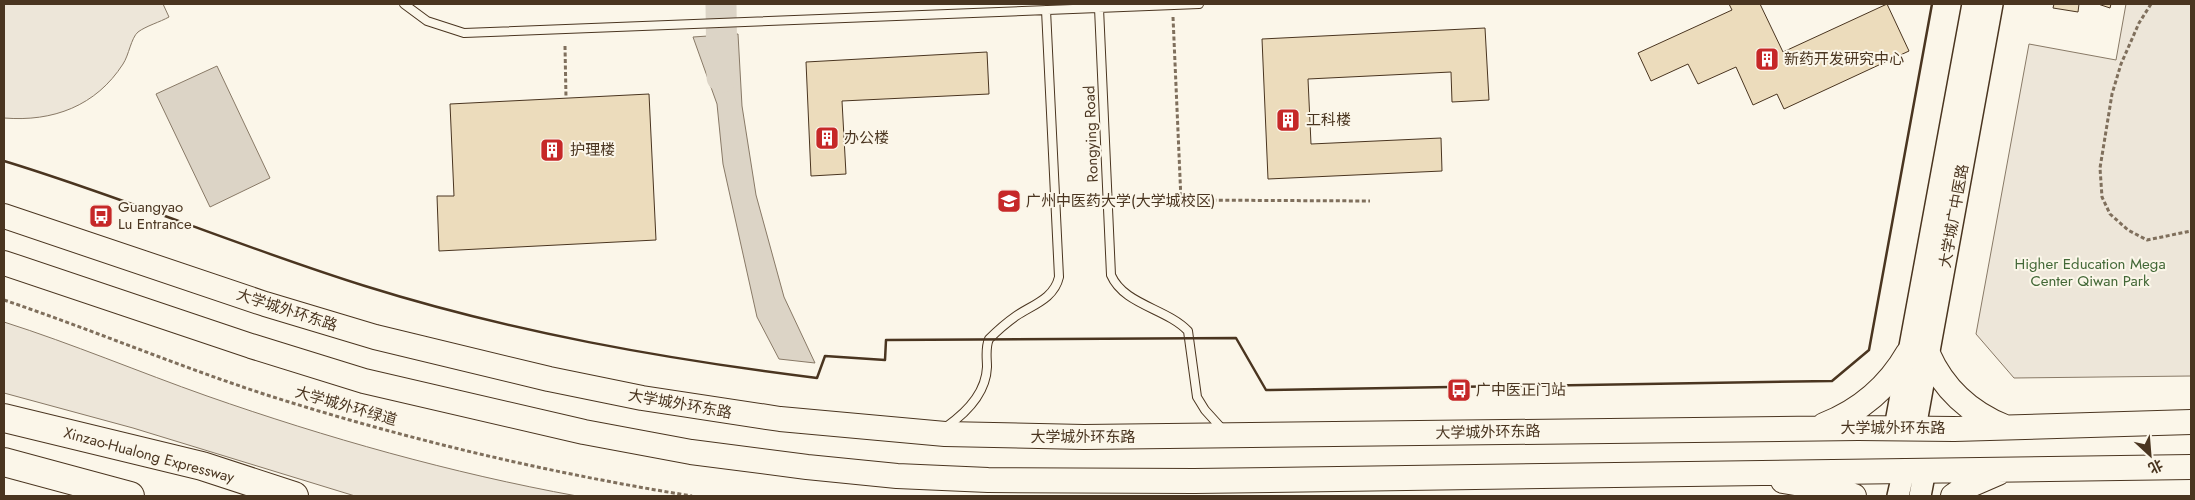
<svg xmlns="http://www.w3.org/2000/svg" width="2195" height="500" font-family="Jost,'Noto Sans SC',sans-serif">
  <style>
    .green { fill: #ede6d9; stroke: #887966 }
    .water { fill: #dcd4c6; stroke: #887966 }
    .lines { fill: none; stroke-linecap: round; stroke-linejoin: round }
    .river { stroke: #dcd4c6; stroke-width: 31 }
    .building { fill: #ecdcbc; stroke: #4a3520 }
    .service-casing { stroke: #4a3520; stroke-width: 10 }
    .secondary-casing { stroke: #4a3520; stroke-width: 24 }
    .primary-casing { stroke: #4a3520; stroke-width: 26 }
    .motorway-casing { stroke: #4a3520; stroke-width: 30 }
    .path { stroke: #7f6f5c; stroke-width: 3; stroke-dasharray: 4 2.5; stroke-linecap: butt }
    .service { stroke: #fbf6e9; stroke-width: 8 }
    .secondary { stroke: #fbf6e9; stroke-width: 21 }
    .primary { stroke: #fbf6e9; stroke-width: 24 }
    .motorway { stroke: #fbf6e9; stroke-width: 28 }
    .wall { stroke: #4a3520; stroke-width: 2.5 }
    .labels { text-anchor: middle; stroke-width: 4; stroke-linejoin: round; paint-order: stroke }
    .poi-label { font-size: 15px; fill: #4a3520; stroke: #fbf6e9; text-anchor: start }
    .street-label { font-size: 15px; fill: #4a3520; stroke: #fbf6e9 }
    .park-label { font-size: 15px; fill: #436837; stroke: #fbf6e9 }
  </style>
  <rect width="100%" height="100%" fill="#fbf6e9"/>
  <path class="green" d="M4,4h159l6,13c-9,5 -23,9 -31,15 -7,6 -9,23 -15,32 -27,42 -70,58 -119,54z
    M2126,4h65v372l-177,2 -38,-44 53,-290 87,16z
    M4,322c69,22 135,50 203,74 120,42 244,77 370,100h-222l-222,-68 -129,-35z"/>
  <path class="water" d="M738,34l4,72 14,89 28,102 31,66 -36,-4 -22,-42 -34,-153 -6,-60 -24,-67z
    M217,66l53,112 -60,29 -54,-113z"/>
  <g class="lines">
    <path class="river" d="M721,4l1,73"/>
  </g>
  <path class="building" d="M1729,4h31l23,48 104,-48 22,47 -125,58 -7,-15 -24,11 -17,-38 -38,17 -10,-20 -37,17 -13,-28 94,-43z
    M2054,4h25l-1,8 -25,-4z
    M2098,4h13l-1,4z
    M1485,28l4,72 -37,2 -1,-30 -143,7 3,65 130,-6 1,33 -174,8 -6,-140z
    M987,52l2,42 -147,7 4,73 -35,2 -5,-114z
    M649,94l7,146 -217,11 -2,-55h17l-4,-92z"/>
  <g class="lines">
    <g class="service-casing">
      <path id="service" d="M404,4l23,17 37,12 735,-29
        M1099,8l12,267c13,30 55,33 77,56l9,66 8,13 19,21
        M946,427c20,-14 40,-34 41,-60 0,-9 -2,-19 2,-28 8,-8 17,-16 27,-23 16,-11 38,-17 43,-39l-13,-267"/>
    </g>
    <g class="secondary-casing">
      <path id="secondary" d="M1895,428l78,-424
        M1915,428l77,-424
        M1898,496l6,-26
        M1920,496l5,-26"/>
    </g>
    <g class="primary-casing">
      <path id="primary" d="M4,216l261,88 110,33 174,42 93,19 138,21 165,15 139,3 774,-9 96,1 237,-7
        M4,263l247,83 113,35 220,51 107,20 116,15 90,9 91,4 206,1 997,-14
        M1928,354c15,34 42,59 77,73
        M1824,425c36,-14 65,-39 84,-72
        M1783,481l54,9 17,6
        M1953,496l15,-10 30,-13"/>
    </g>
    <g class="motorway-casing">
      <path id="motorway" d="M4,418l198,48 92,30
        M4,462l126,34"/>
    </g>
    <path class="path" d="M2151,4l-12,19 -18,41 -9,30 -12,74 2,29 8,17 18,16 19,10 44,-9
      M1173,17l8,183 189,1
      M565,46l1,52
      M4,300c89,30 176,67 266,96 139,44 279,77 422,100"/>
    <use href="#service" class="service"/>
    <use href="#secondary" class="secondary"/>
    <use href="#primary" class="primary"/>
    <use href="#motorway" class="motorway"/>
    <path class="wall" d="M4,161c122,37 239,87 361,125 147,46 299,73 452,92l8,-22 60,4 1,-20 350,-2 30,52 566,-9 37,-31 63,-346"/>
  </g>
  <defs>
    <g id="building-square" transform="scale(1.25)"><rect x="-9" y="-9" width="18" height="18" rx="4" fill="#c62828" stroke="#fbf6e9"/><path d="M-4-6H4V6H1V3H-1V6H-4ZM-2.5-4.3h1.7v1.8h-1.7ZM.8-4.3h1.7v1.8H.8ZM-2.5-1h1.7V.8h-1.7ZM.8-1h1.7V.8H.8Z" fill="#fff"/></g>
    <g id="university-square" transform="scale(1.25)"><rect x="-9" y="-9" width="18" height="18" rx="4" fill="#c62828" stroke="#fbf6e9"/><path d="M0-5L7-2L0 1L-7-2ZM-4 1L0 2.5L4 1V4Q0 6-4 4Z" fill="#fff"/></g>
    <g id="bus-square" transform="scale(1.25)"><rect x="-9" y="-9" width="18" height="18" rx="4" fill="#c62828" stroke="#fbf6e9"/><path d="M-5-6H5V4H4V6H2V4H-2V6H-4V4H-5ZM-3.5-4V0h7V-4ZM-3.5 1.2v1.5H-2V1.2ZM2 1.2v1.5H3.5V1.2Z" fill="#fff"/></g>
  </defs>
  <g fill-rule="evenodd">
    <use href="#building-square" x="1767" y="59"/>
    <use href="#building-square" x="1288" y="120"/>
    <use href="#building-square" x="827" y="138"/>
    <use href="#building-square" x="552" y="150"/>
    <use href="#university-square" x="1009" y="201"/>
    <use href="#bus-square" x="101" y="216"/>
    <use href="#bus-square" x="1459" y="390"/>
  </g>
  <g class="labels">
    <g class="poi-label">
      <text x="1784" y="64">新药开发研究中心</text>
      <text x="1306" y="125">工科楼</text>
      <text x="844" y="143">办公楼</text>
      <text x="570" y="155">护理楼</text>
      <text x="1026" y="206">广州中医药大学(大学城校区)</text>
      <text x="118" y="212">Guangyao<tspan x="118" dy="17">Lu Entrance</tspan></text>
      <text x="1476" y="395">广中医正门站</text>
    </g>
    <g class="street-label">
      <text transform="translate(1091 134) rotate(-92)" y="5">Rongying Road</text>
      <text transform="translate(1954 216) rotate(-80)" y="5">大学城广中医路</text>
      <text transform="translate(287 310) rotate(18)" y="5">大学城外环东路</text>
      <text transform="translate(680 404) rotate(10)" y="5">大学城外环东路</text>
      <text transform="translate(346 406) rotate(16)" y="5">大学城外环绿道</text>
      <text x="1893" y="433">大学城外环东路</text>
      <text transform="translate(1488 432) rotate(-1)" y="5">大学城外环东路</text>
      <text x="1083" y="442">大学城外环东路</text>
      <text transform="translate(149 455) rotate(15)" y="5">Xinzao-Hualong Expressway</text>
    </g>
    <g class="park-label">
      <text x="2090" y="269">Higher Education Mega<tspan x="2090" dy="17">Center Qiwan Park</tspan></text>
    </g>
  </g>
  <rect width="2195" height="500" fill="none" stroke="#4a3520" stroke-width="10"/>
  <g transform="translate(2150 455) rotate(154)" stroke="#fbf6e9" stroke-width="4" paint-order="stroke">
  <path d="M0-4L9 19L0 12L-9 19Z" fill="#4a3520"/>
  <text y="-8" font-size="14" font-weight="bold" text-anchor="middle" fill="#4a3520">北</text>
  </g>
</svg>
